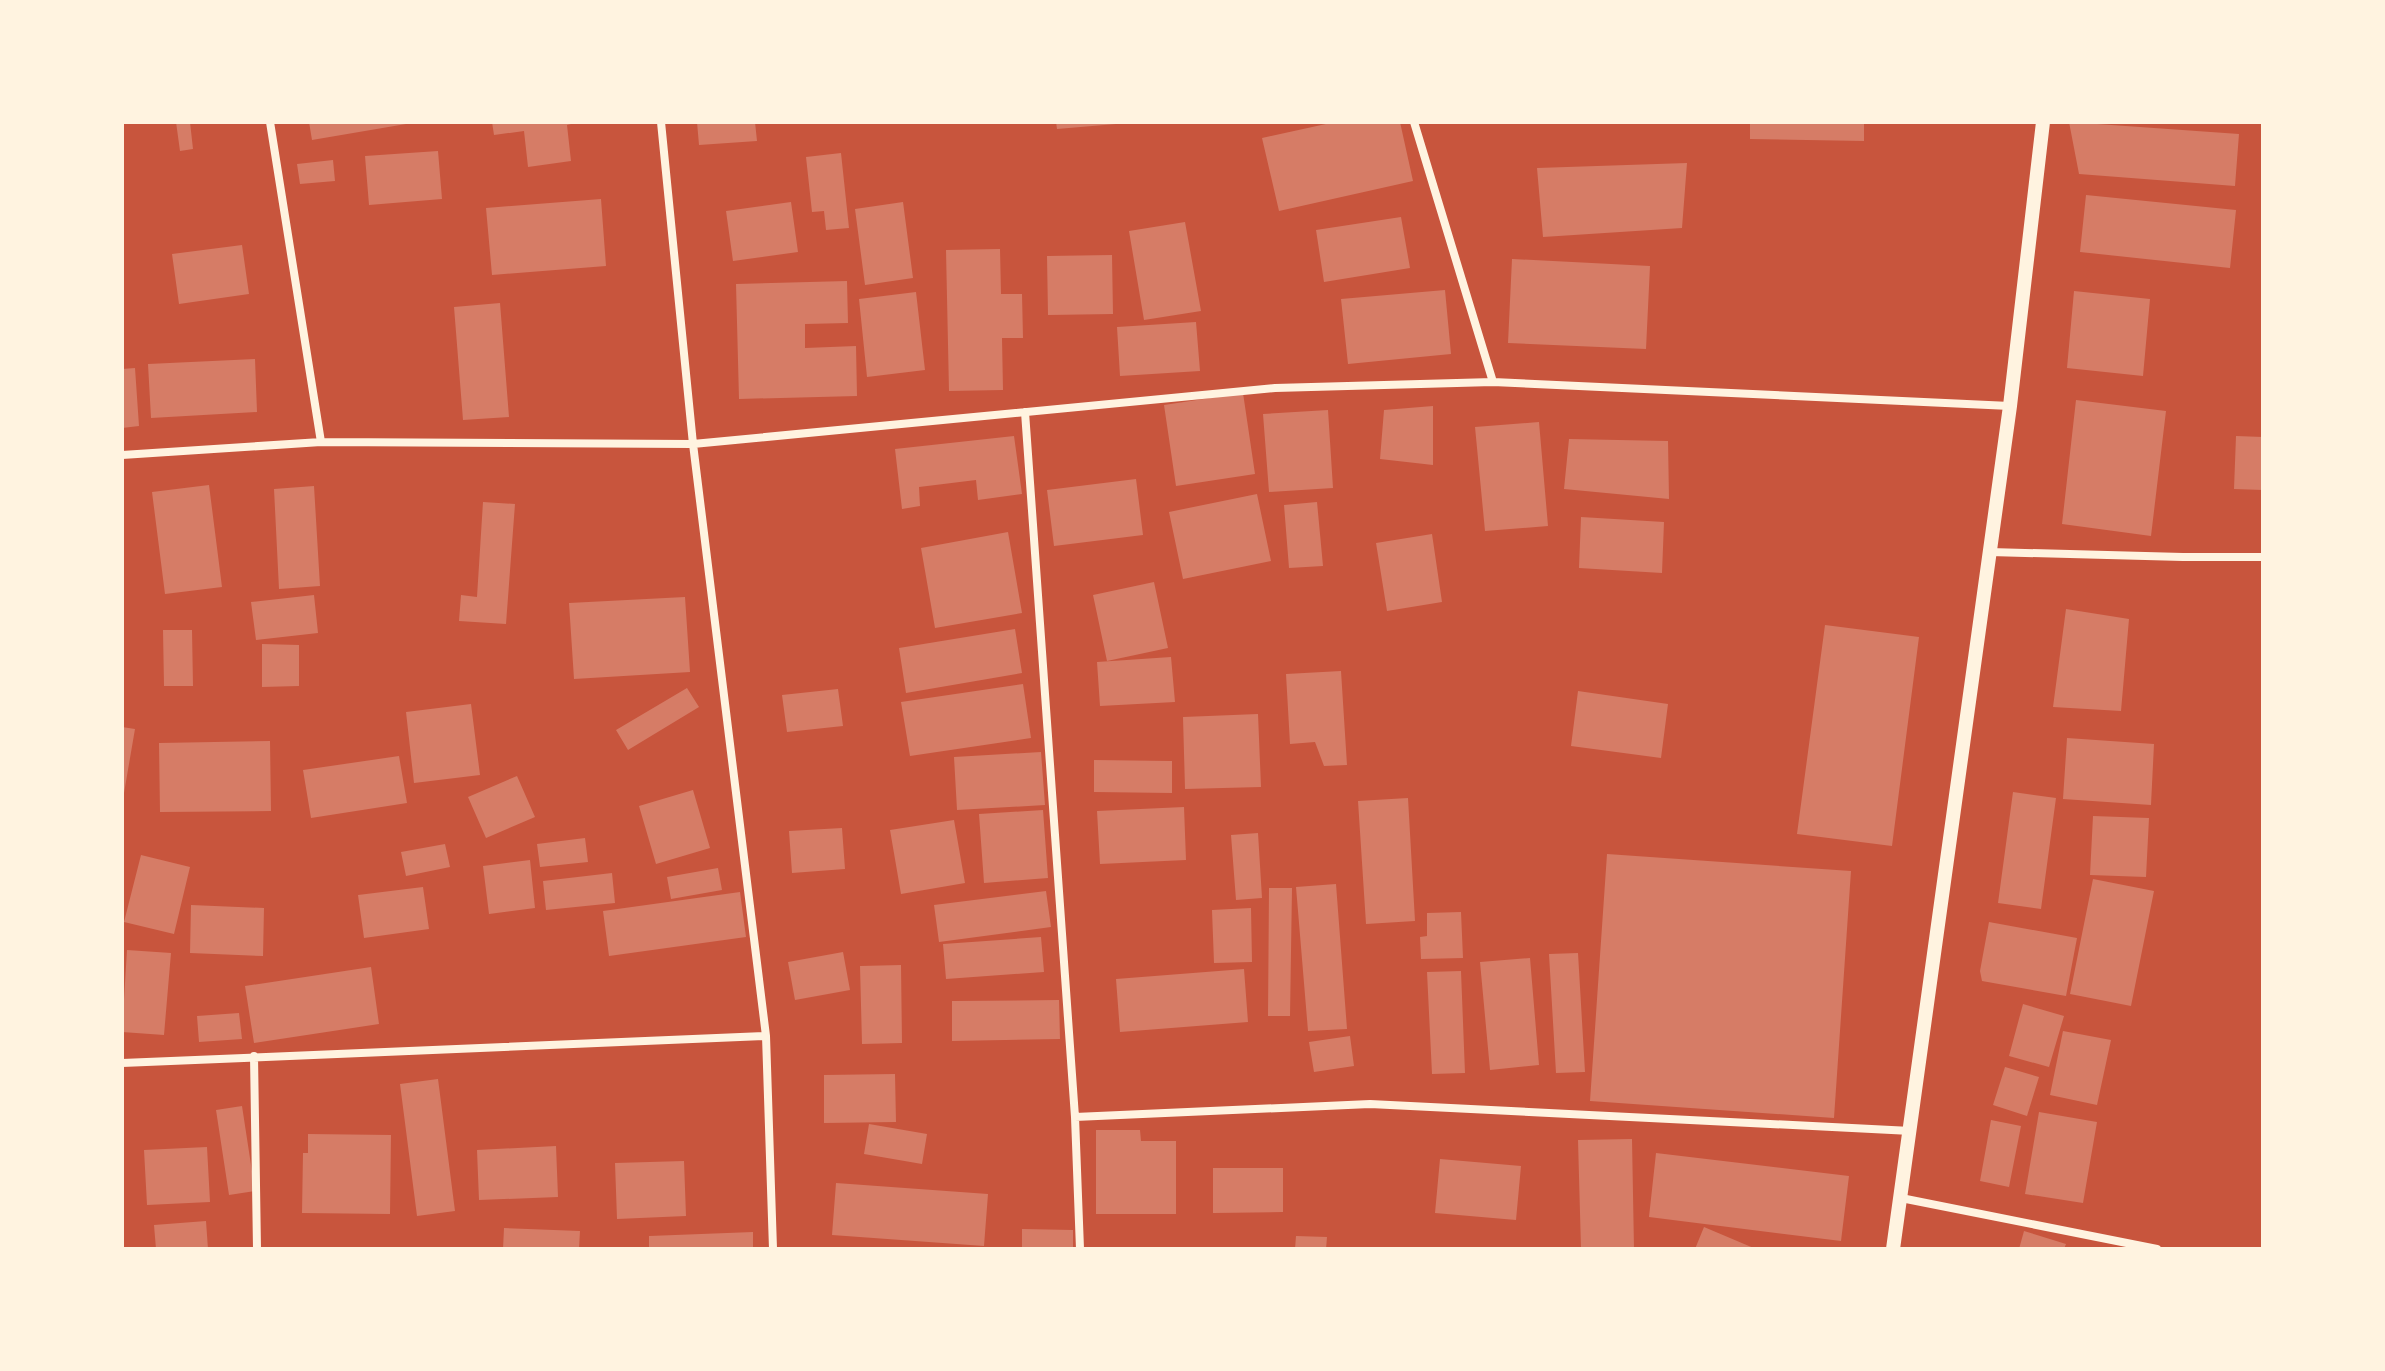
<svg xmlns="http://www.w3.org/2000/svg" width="2385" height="1371" font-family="Bitter,serif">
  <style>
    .building { fill: #d67c66 }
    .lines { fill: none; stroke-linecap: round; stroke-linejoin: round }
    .minor { stroke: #fff3e0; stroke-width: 8 }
    .tertiary { stroke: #fff3e0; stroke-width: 14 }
  </style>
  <rect width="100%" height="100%" fill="#c8553d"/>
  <path class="building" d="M176,122h14l3,27 -13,2z
    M309,122h96l1,2 -94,16z
    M492,122h87l-12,3 4,36 -43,6 -4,-36 -30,4z
    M697,122h58l2,19 -58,4z
    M1056,122h59l1,2 -59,5z
    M1335,122h65l13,59 -134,30 -17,-73z
    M1750,122h114v19l-114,-2z
    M2069,122l170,12 -4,52 -156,-12z
    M438,151l4,48 -73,6 -4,-49z
    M841,153l8,75 -23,2 -2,-19 -12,1 -6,-55z
    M333,160l2,21 -35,3 -3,-20z
    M1687,163l-5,65 -139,9 -6,-69z
    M2086,195l150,15 -6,58 -150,-16z
    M601,199l5,67 -114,9 -6,-67z
    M791,202l7,50 -65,9 -7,-50z
    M903,202l10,76 -48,7 -10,-76z
    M1401,217l9,51 -86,14 -8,-52z
    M1185,222l16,89 -57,9 -15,-89z
    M242,245l7,49 -70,10 -7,-50z
    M1000,249l1,45h21l1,44h-21l1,52 -54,1 -3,-141z
    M1112,255l1,59 -65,1 -1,-59z
    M1512,259l138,7 -4,83 -138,-6z
    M847,281l1,42 -43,1v24l51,-2 1,50 -118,3 -3,-115z
    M1445,290l6,64 -103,10 -7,-65z
    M2074,291l76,8 -7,77 -76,-8z
    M916,292l9,78 -58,7 -8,-78z
    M500,303l9,114 -46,3 -9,-113z
    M1196,322l4,49 -80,5 -3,-49z
    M255,359l2,53 -106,6 -3,-54z
    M135,368l4,58 -17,2v-59z
    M1243,393l12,81 -79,12 -12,-81z
    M2076,400l90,11 -15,125 -89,-12z
    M1433,406v59l-53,-6 4,-49z
    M1328,410l5,78 -64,4 -6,-78z
    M1539,422l9,104 -63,5 -10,-104z
    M1014,436l8,58 -44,6 -2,-20 -57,7 1,19 -18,3 -7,-60z
    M2236,436l27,1v53l-29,-1z
    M1569,439l99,2 1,58 -105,-10z
    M1136,479l7,56 -89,11 -7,-56z
    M209,485l13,102 -57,7 -13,-102z
    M314,486l6,100 -41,3 -5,-100z
    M1257,494l14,67 -88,18 -14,-67z
    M483,502l32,2 -9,120 -47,-3 2,-26 16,2z
    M1317,502l6,64 -34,2 -5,-63z
    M1581,517l83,5 -2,51 -83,-5z
    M1008,532l14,81 -87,15 -14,-80z
    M1432,534l10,68 -55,9 -11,-68z
    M1154,582l14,66 -61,13 -14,-66z
    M314,595l4,38 -62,7 -5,-38z
    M685,597l5,75 -116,7 -5,-76z
    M2066,609l63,10 -8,92 -68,-4z
    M1825,625l94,12 -27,209 -95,-12z
    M1015,629l7,44 -116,20 -7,-45z
    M163,630h29l1,56h-29z
    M262,644l37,1v41l-37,1z
    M1171,657l4,45 -75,4 -3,-44z
    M1341,671l6,94 -23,1 -9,-24 -25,2 -4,-70z
    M1023,684l8,54 -121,18 -9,-54z
    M687,688l12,19 -71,43 -12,-20z
    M838,689l5,37 -56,6 -5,-37z
    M1578,691l90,13 -7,54 -90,-12z
    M471,704l9,71 -66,8 -8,-71z
    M1258,714l3,73 -76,2 -2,-72z
    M122,727l13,2 -11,64h-2z
    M2067,738l87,6 -3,61 -88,-6z
    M270,741l1,70 -111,1 -1,-69z
    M1041,752l4,53 -88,5 -3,-53z
    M399,756l8,47 -96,15 -8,-48z
    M1094,760l78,1v32l-78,-1z
    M517,776l18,41 -49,21 -18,-41z
    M693,790l17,58 -54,16 -17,-58z
    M2013,792l43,6 -15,111 -43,-6z
    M1408,798l7,123 -49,3 -8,-123z
    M1184,807l2,53 -86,4 -3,-53z
    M1043,810l5,68 -64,5 -5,-69z
    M2093,816l56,2 -3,59 -56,-2z
    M954,820l11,63 -64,11 -11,-64z
    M842,828l3,41 -53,4 -3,-42z
    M1258,833l4,65 -26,2 -5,-65z
    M585,838l3,24 -48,5 -3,-23z
    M445,844l5,23 -44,9 -5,-24z
    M1607,854l244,17 -17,247 -244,-17z
    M141,855l49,12 -16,67 -50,-12z
    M530,860l5,48 -46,6 -6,-48z
    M718,868l4,22 -51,9 -4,-22z
    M612,873l3,30 -69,7 -3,-29z
    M2093,879l61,12 -23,115 -61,-12z
    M1336,884l11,145 -39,2 -12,-144z
    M423,887l6,42 -65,9 -6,-43z
    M1269,888h23l-2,128h-22z
    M1046,891l5,36 -112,15 -5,-37z
    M740,892l6,45 -137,19 -6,-45z
    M191,905l73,3 -1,48 -73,-3z
    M1251,908l1,54 -38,1 -2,-53z
    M1461,912l2,46 -42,1 -1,-22 7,-1v-23z
    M1989,922l88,16 -11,58 -84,-15 -2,-10z
    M1041,937l3,35 -98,7 -3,-35z
    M127,950l44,3 -7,82 -42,-3z
    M843,952l7,38 -55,10 -7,-38z
    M1578,953l7,119 -29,1 -7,-119z
    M1530,958l9,107 -49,5 -10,-108z
    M901,965l1,78 -40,1 -2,-78z
    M371,967l8,57 -125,19 -9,-57z
    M1244,969l4,53 -128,10 -4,-53z
    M1461,971l4,102 -33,1 -5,-102z
    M1059,1000l1,39 -108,2v-40z
    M2023,1004l41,12 -15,51 -40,-11z
    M239,1013l3,26 -43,3 -2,-26z
    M2063,1031l48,9 -14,65 -47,-10z
    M1350,1036l4,30 -40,6 -5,-30z
    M2005,1067l34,10 -12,39 -34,-11z
    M895,1074l1,48 -72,1v-48z
    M438,1079l17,132 -38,5 -17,-132z
    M242,1106l13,85 -26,4 -13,-85z
    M2039,1112l58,10 -14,81 -58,-9z
    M1991,1120l30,6 -12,61 -29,-6z
    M869,1124l58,10 -5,30 -58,-10z
    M1096,1130h44l1,11h35v73h-80z
    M308,1134l83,1 -1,79 -88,-1 1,-60h5z
    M1632,1139l2,110h-53l-3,-109z
    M556,1146l2,51 -79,3 -2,-50z
    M207,1147l3,55 -63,3 -3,-55z
    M1656,1153l193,23 -8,65 -192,-24z
    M1440,1159l81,7 -5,54 -81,-7z
    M684,1161l2,55 -69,3 -2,-56z
    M1213,1168h70v44l-70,1z
    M836,1183l152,11 -4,52 -152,-11z
    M206,1221l2,28h-52l-2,-24z
    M1704,1227l52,22h-61z
    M504,1228l76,3 -1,18h-76z
    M1022,1229l51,1v19h-51z
    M2024,1231l42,13 -2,5h-45z
    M753,1232v17h-104v-13z
    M1296,1236l31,1 -1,12h-31z"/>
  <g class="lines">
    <path class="minor" d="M270,122l51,320
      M661,122l32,322 73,592 7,213
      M1414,122l79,260
      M1025,412l50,705 5,132
      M122,455l199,-13 372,2 582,-56 218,-6 517,24
      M1990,552l193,5h80
      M254,1056l3,193
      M122,1063l644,-27
      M1075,1117l295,-13 541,27
      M1901,1198l256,51"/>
    <path class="tertiary" d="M1893,1249l117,-843 33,-284"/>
  </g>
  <rect width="2385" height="1371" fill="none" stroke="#fff3e0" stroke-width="248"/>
</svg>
